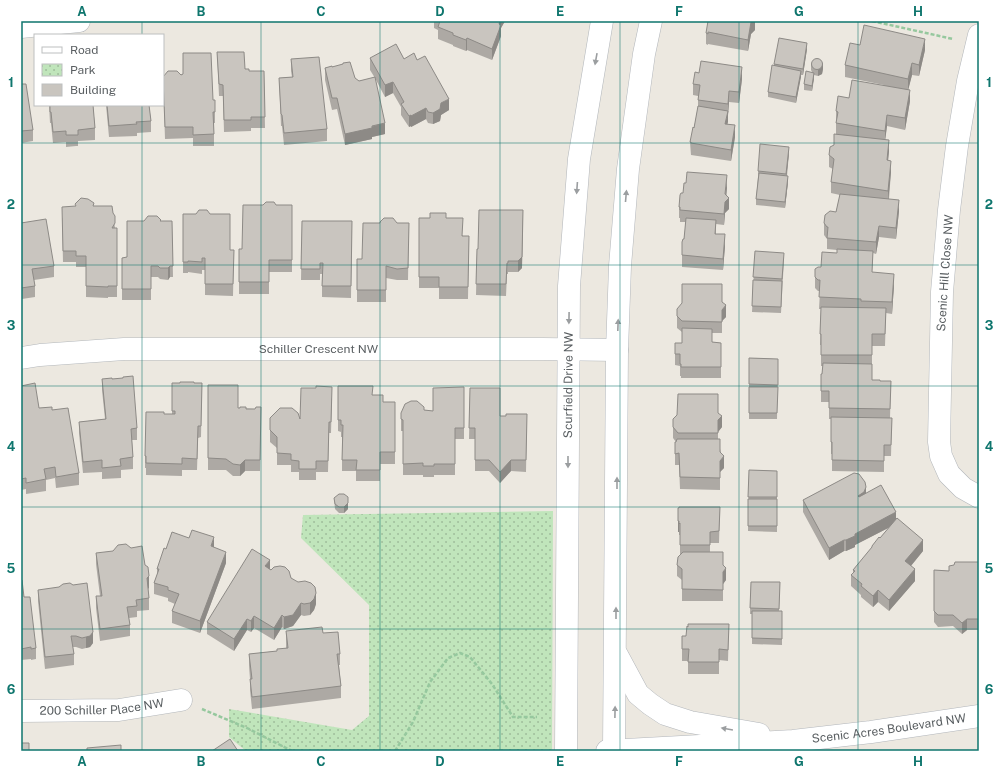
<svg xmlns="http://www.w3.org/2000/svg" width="1000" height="772" font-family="'Public Sans',sans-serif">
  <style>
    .park { fill: url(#park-dots) }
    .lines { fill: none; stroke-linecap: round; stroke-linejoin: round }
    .street-casing { stroke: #b3b7bb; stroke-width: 23 }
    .secondary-casing { stroke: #b2b6bb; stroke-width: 23 }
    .path { stroke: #96c89e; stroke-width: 2.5; stroke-dasharray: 4 2; stroke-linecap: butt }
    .street { stroke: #fff; stroke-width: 22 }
    .secondary { stroke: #fff; stroke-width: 22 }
    .wall { fill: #ada9a4 }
    .shaded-wall { fill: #8d8a86 }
    .building { fill: #c9c5bf; stroke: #8d8a86 }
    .oneway { fill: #9b9ea0 }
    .grid { fill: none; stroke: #0f766e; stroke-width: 1; stroke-opacity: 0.55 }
    .labels { text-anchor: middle; stroke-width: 4; stroke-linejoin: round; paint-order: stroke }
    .street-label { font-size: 12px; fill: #595e61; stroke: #fff }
    .neatline { fill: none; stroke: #0f766e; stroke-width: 1.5 }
    .grid-label { font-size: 13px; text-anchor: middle; font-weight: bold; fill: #0f766e }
  </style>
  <defs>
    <pattern id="park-dots" width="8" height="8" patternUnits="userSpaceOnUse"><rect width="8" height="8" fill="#c0e5bb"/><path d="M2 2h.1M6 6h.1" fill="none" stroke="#9fbd9b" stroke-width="1.8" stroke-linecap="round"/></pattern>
  </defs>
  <rect width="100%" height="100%" fill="#ece8e0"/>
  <path class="park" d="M553,511l-1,240h-306l-17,-14v-28l123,21 17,-14v-111l-68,-67 2,-23z"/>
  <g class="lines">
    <g class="street-casing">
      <g id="street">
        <path d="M21,27l58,-6"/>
        <path d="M979,35l-11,46 -11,65 -8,64 -7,82 -3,150 2,14 8,18 14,14 16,9"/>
        <path id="s1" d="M21,358l19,-3 84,-6h419l74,1"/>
        <path id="s2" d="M21,711l98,-1 62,-10"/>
      </g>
    </g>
    <g class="secondary-casing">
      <g id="secondary">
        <path d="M617,655l21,39 12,10 15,10 25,8 69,12"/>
        <path id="s3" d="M566,751l3,-465 10,-127 23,-138"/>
        <path id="s4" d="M607,751l186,-10 78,-9 108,-16"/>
        <path d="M614,751l3,-401 3,-84 8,-97 16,-115 7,-33"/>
      </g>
    </g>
    <path class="path" d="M872,21l81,18
      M202,709l45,19 45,23
      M395,751l18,-29 17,-40 18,-24 12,-5 10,4 22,27 21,33h24"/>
    <use href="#street" class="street"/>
    <use href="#secondary" class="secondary"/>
  </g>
  <path class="wall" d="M434,21h71l-4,7v8l-9,24 -25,-10 -1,1 -13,-5v-1l-15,-6v-9l-4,-2z
    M755,21v9l-4,4 -3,17 -40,-7v1l-2,-1v-11z
    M860,45l65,5 -6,26 -7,-1 -4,14 2,12 -5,29 -18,-4 -2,13 4,12 -1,9 3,12 -2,27 10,12 -3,28 -17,-2 -3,17 -3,-1 -1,19 22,13 -2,29 -6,-1 -1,33h-13v34l8,1h11l-1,37h2l-1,38h-7v16l-52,-1v-17h-1v-35h-2v-17h-8v-28h1l1,-8h-2v-21h-1l1,-36h-2l1,-18h-2l-3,-3v-19l6,-2 16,-14v-3l-10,-1v-10l-3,-4v-12l12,-11 4,-17 -9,-2v-11l2,-13 -4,-2v-12l5,-10 2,-11v-23l13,-13 35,-13 -39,-8v-12z
    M807,49l-4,26h-2l-5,28 -28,-6v-5l6,-28z
    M217,52l32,19h15l1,57h-14v3l-27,1 -1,-36h-4z
    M183,53l30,47h2v23h-1v23h-21v-8l-28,1 -2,-62 20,-3z
    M370,58l34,1 13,1 32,50 -8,5 -1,6 -7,3 -5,-1 -2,-4 -15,8v-1l-2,1 -8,-12v-8l-8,-14 -8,4 -10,-19 10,56 -13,3v2l-27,6 -8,-36 -5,1 -7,-30v-12l7,-1 27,14 16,-3 -5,-8z
    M291,59l36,70v12l-43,4 -2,-19h-1l-2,-48 13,-1 -1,-6z
    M811,64l12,5 -1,5 -4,2 -4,-1 -2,16 -8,-1v-6l8,-12 -1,-2z
    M742,79l-3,24 -10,-1 -1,13 -1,9 8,13 -4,24 -40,-6 -1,-13 4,-14 4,-21v-11l-5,-1v-11z
    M21,84l12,46v11l-12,2z
    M49,105h44l2,23v12l-17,1v5h-2l-10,1v-5l-13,1 -2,-20h-1z
    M106,105h43l2,16v11l-14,1v3l-28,1z
    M789,153l-2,23 1,6 -3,26 -29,-3v-6l2,-22v-6z
    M727,187l-1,8 3,14 -4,4 -1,12 -8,-1v10l9,12 -2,24 -41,-3v-25l2,-3 2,-17h-6v-4h-1v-11l4,-14z
    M276,205h16v67h-23v22h-30v-45h3z
    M94,206l19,7 2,15h2v69h-9v1l-22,-1v-30h-10v-5h-13l-1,-44z
    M523,210l-1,58 -4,4h-10v2h-1l-1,22 -30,-1 1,-46h1z
    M183,214l47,36h4l-1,46 -28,-1v-25h-3v4l-14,-2v1h-5z
    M419,218h27l17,18h6l-1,63h-29v-11h-20z
    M144,221h28l1,56h-3l-2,3 -8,-1 -2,-2h-7v23h-29v-42l5,-1z
    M302,221h50l-1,77 -29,-1v-23h-2v6h-19z
    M21,223l33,43v11l-20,3 1,6v11l-13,2v4h-1z
    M380,223h29l-1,57h-11l-11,-2v24h-29v-43h5z
    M755,251l29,8 -3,54 -29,-1z
    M722,302l4,15 -4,4v12h-10v9l9,1v35h-40v-2h-1v-10l-5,-1v-22h7v-11l-5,-4v-19z
    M749,358l29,1 -1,60h-28z
    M102,379h10l25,49v12h-5l1,17v12l-12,1v8l-19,1v-7l-19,1 -4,-40v-11l26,-3 -3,-29z
    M172,383h30l-1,54 -3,1 -1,32h-15v6l-36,-1v-7h-1v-12l19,-42h8z
    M208,385l30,23 17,1 6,-2 -1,64h-15l-5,5h-7l-7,-6h-18z
    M21,386l18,22 13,2 27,63v12l-23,3 -1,-10 -9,2v11l-20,3v-5l-5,1z
    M338,386l35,9 10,7h12v62h-15v17h-24v-10h-14v-34h-1v-5l-3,-1z
    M464,387v52h-9v36h-21v2h-11v-2h-20v-44h-2v-18l23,-3 9,1z
    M470,388l30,28h6l21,-2 -1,58 -15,-1 -11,12 -11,-12h-14v-32h-6z
    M332,398l-1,35h-2l-1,39h-12v8h-17v-8h-8v-7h-14v-17l-7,-6v-24l30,1z
    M718,413l4,14 -4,5v7l6,29 -4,4v18l-40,-1 -1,-24h-4v-23h1l-3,-4v-19z
    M749,470l28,1v61l-29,-1z
    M866,493l30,27 27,31 -12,15 4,15 -26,30 -11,-9 -5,5 -12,-10v-2l-10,-9v-11l2,-2v-3l19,-22v-2l8,-8 10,-11 -35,18v2l-9,4h-2l-15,9 -26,-48v-12z
    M334,498l14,11 -4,4h-5l-4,-4z
    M720,507l-1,36h-9v9l13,13 3,15 -3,4v17h-41v-21l-5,-4v-11l3,-10v-20h-1v-3h-1v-24z
    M214,547l12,16 -26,70 -28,-10v-12l3,-7 -7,-3v-3l-14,-4v-11l3,-8v-6l9,-20z
    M96,553l53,35h-1l1,10v12l-12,1v6l-8,1 1,7v11l-30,5 -4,-33v-12h4l-4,-32z
    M979,562v68h-12l-5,4 -9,-8 -15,1 -4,-5v-52l15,1z
    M270,569l21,9 25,26 -2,6 -4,5 -6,1 -3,-1 -8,11 -9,3 -2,-2 -8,13 -20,-12 -3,4 -4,-2 -13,21 -27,-17v-12z
    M21,580l3,17 12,51v11l-5,1v-1l-10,1z
    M751,582h29l-1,29h3v34l-30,-1v-30h-2z
    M38,590l55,53 -3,4 -8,2 -6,-2h-3l1,7v11l-29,4 -7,-68z
    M729,624l-1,37 -9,-1v14h-31v-13h-6v-25h4z
    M286,631l37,2 17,21v11h-1l2,21v12l-89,11 -2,-19v-11l-1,-13v-12l28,-3 9,-3z"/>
  <path class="shaded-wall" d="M500,21h5l-4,7v8l-9,24v-11z
    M752,21h3v9l-4,4 -3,17v-11l3,-18z
    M467,38v12l-1,1v-11z
    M925,39v11l-6,26v-11z
    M807,43v6l-4,26v-6z
    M823,63v6l-1,5 -4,2v-6z
    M912,63v12l-4,16v-12z
    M742,67v12l-3,24v-11z
    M801,71v6l-5,26v-6z
    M814,73v6l-2,12v-5z
    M393,82v11l-8,4v-12z
    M910,90v11l-5,29v-12z
    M729,91v11l-1,13v7l-3,13v-11l3,-13v-7z
    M449,99v11l-8,5 -1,6 -7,3v-11l8,-10z
    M426,108v11l-15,8v-11z
    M411,115v11l-2,1v-11z
    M887,115v11l-2,16v-11z
    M385,123v11l-13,3v2l-27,6v-11z
    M735,125v12l-4,24v-11z
    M889,140v11l-2,20v-11z
    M789,147v6l-3,27v-6z
    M891,161v11l-3,30v-11z
    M727,175v12l-1,14 3,-3v11l-4,4 -1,12v-11z
    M788,176v6l-3,26v-6z
    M899,200v11l-3,28v-11z
    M523,210l-1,58 -4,4v-11z
    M879,226v11l-3,17v-12z
    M725,234v12l-2,24v-11z
    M170,266v11l-2,3v-12z
    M894,274v11l-2,29v-12z
    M726,305v12l-4,4v-11z
    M722,416v11l-4,5v12v-24z
    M724,456v12l-4,4v18v-29z
    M245,460v11l-5,5v-11z
    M511,460v11l-11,12v-11z
    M866,487v11l-2,5 -6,-7z
    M348,503v6l-4,4v-6z
    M896,512v12l-41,21v2l-9,4v-11l9,-6z
    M678,521h1v11h-1z
    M214,537v12l-3,-3z
    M844,540v11l-15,9v-12z
    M923,540v11l-18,22v-12z
    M226,552v11l-26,70v-12z
    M270,560v11l-5,-5z
    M726,568v12l-3,4v17v-29z
    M915,569v12l-26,30v-11z
    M149,576v12l-2,2v-12z
    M878,590v12l-5,5v-11z
    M316,593v11l-2,6 -4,5v-12z
    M301,603v12l-8,11 -9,3v-12z
    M282,615v12l-8,13v-12z
    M254,616v12l-3,4v-11z
    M247,619v11l-13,21v-12z
    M967,619v11l-5,4v-11z
    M93,632v11l-3,4 -4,1v-11z"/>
  <path class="building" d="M440,21h60l-1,3 2,1 -9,24 -25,-11 -1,2 -13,-5v-2l-15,-6z
    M708,21h44l-1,1 -3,18 -40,-8v2l-2,-1z
    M864,25l61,14 -6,26 -7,-2 -4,16 -63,-14 5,-22 10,2z
    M779,38l28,5 -4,26 -29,-5z
    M396,44l8,15 10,-6 3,7 8,-4 24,43 -8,4 -1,6 -7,4 -5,-1 -2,-4 -15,8v-1l-2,1 -8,-12 3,-2 -11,-20 -8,3 -15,-27z
    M217,52h27l1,17h4v2h15l1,46h-14v3h-27l-1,-35 -4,-1z
    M183,53h28l2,47h2v12h-2l1,22 -21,1v-8h-28l-2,-50 5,-6h9l4,4 2,-1z
    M319,57l8,72 -43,4 -2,-18 -1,-1 -2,-36 14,-1 -2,-18z
    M811.5 64a5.5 5.5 0 1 1 11 0a5.5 5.5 0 1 1-11 0Z
    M701,61l41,6 -3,25 -10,-1 -1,13 -30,-4 2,-15 -7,-1 2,-12 4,1z
    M350,62l5,16 4,3 16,-4 10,46 -13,3v2l-27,6 -8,-36h-5l-7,-30 7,-2v1l11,-3v-1z
    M772,65l29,6 -5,26 -28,-5z
    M806,71l8,2 -2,13 -8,-2z
    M852,80l58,10 -5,28 -18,-3 -2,16 -49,-8 2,-11 -2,-1 2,-15 11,2z
    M21,84h5l7,46 -12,1z
    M50,105h43l2,23 -17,2v5h-12v-4l-13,1 -2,-20h-1z
    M107,105h42l2,16 -15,1 1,2 -28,2z
    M698,106l30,5 -3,13 10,1 -4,25 -40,-7v-1h-1l3,-15 1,1z
    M834,134l55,6 -2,20 4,1 -3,30 -57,-9 3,-23 -5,-4 1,-8 4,-2z
    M760,144l29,3 -3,27 -28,-3z
    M687,172l40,3 -2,19 4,4 -4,4 -1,12 -44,-4v-3h-1l1,-12 1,-2h2l1,-10h2z
    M759,173l29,3 -3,26 -29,-3z
    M840,194l59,6 -3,28 -17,-2 -3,16 -49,-4 1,-11h-1l-3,-4 1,-8 5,-4 6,1z
    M81,198l7,1 6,4 -1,3h19l1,7 2,3v7l-3,5h5v58h-9v1l-22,-1v-30h-10v-5h-13l-1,-44 14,-1 -1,-2z
    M266,202h8l2,3h16v55h-23v22h-30v-33h3l1,-44h20z
    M199,210h8l3,4h20v36h4l-1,34h-28v-26h-3v4l-14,-1v1h-5v-48h13z
    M479,210h44l-1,47 -4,4h-10v2h-1l-1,21h-30l1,-35h1z
    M430,213h16v5h17l-1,18h7l-1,51h-29v-10h-20v-59h11z
    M148,216h9l4,4 -1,1h12l1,45h-3l-2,2h-8l-2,-2h-7v23h-29v-31l5,-1v-36h17z
    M384,218h9l4,5h12l-1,45 -11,1 -11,-3v24h-29v-31h5l1,-36h17v-1z
    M686,218l30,2 -1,14h10l-2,25 -41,-4v-13l1,-3h1z
    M46,219l8,47 -22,3 3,17 -14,2 1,3h-1v-68z
    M302,221h50l-1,65h-29l1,-23h-3v6h-19z
    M837,249l36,2 -1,21 22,2 -2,28 -31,-1v-2l-42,-2 1,-17h-2l-3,-3v-8l3,-2h3l1,-15 15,1z
    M755,251l29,2 -2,26 -29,-2z
    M753,280l29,1 -1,26 -29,-1z
    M682,284h40v18l4,3 -4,5v12l-40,-1 -5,-5v-7l5,-6z
    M821,307l65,1 -1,26h-13v21h-51v-21h-1z
    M682,328l30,1v13l9,1v24h-40v-3h-1v-10h-5v-11h7z
    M749,358l29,1v26l-29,-1z
    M823,363l49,1v16h8v1h11l-1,28 -61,-1v-17h-8v-17h1z
    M133,376l4,52 -6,1 2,28 -13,2 1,7 -19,2v-8l-19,2 -4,-40 27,-3 -4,-40 10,-1v1l11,-1v-1z
    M180,382h14v1h8l-1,43h-3l-1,33 -15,-1v6l-36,-1v-7h-1l1,-44h18v2h11v-3h-3v-28h8z
    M35,383l4,25 13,-1v3l16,-2 11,65 -23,4 -1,-10 -11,2 2,10 -20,4v-5l-5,1v-93z
    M208,385h30v23h2v-1h6v2h9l1,-2h5l-1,53h-15l-5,5 -7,-1 -7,-5 -18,-1z
    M316,386l16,1 -1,35h-2l-1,39h-12v8h-17v-8l-8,-1v-6l-14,-1v-16l-7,-7v-12l10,-10h12l6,5 2,6 1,-31h15z
    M338,386h35l-1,9h11v7h12v50h-15v18h-24l1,-10h-15l1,-35h-2v-5h-3z
    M464,387v41h-9v36h-21v2h-11v-3l-20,1v-44l-2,-1v-6l4,-9 6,-3h6l7,6v3l9,1v-23z
    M749,387h29l-1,26h-28z
    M470,388h30v28h6v-2h21l-1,46h-15l-11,12 -11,-12h-14v-32h-6z
    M678,394h40v19l4,3 -4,4v13h-40l-5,-6v-8l4,-4z
    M831,417l61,1 -1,27h-7v16l-52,-1v-18h-1z
    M677,439h43v13l4,4 -4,5v17l-40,-1 -1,-24 -4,1v-12h1z
    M749,470l28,1v26h-29z
    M854,473l5,1 6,8 1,5 -2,5 -6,4 1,1 22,-12 15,27 -41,22v2l-9,4h-2l-15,8 -26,-48z
    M339,494h5l4,3v6l-4,4h-5l-4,-3 -1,-6z
    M748,499h29v27h-29z
    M679,507h41l-1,24 -9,1v13h-30v-22l-1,1v-3h-1v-13h1z
    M897,518l26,22 -18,21 10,8 -26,31 -11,-10 -5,6 -12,-10 1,-2 -11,-9 4,-4 -2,-1 19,-23v-1l7,-9 1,1z
    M192,530l22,7 -3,9 15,6 -26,69 -28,-10 7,-17 -11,-4v-3l-14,-4 5,-14h-2l7,-21 2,1 6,-17 17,6z
    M126,544l5,4 11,-2 3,19 3,2 1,9 -2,2 2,20 -13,2 1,6 -10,1 3,18 -30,4 -4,-33h6l-6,-43 17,-2 5,-6z
    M252,549l18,11 -5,6 6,4 3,-3 6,-1 5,1 4,4 2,7 7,4 7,-1 6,2 4,4 1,6 -2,6 -4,4 -6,1 -3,-1 -8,12 -9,2 -2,-2 -8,13 -20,-12 -3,5 -4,-2 -13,20 -27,-17z
    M683,552h40v13l3,3 -3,4v18l-41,-1v-20l-5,-4 1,-8z
    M955,562h24v57h-12l-5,4 -9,-8h-15l-4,-4v-41l15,1v-5l5,-1z
    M21,580h1l2,17h6l6,51 -5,1v-2l-10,2z
    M751,582h29l-1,27 -29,-1z
    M70,583l3,2 14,-2 6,49 -3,4 -8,2 -6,-2h-5l3,18 -29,3 -7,-67 21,-3 4,-3z
    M752,611h30v28l-30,-1z
    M688,624h41l-1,26 -9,-1v13h-31l1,-13h-7v-13h4l1,-10 1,1z
    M322,627l1,6 15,-1 2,22h-3l4,32 -89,11 -2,-18h2l-3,-25 28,-3v-2l11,-1 -2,-17z
    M230,739l8,12h-26z
    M21,743h8v8h-8z
    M121,745v6h-34v-3z"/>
  <defs><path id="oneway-solid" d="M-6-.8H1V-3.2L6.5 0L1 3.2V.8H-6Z"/></defs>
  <g class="oneway">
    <use href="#oneway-solid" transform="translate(596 59) rotate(100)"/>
    <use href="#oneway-solid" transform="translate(577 188) rotate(94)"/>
    <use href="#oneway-solid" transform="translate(626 196) rotate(-85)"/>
    <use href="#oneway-solid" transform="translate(569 318) rotate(91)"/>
    <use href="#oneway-solid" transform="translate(618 325) rotate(-88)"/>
    <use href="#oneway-solid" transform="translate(568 462) rotate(90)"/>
    <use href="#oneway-solid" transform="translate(617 483) rotate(-90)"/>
    <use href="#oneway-solid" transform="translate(616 613) rotate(-90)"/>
    <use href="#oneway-solid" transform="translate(615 712) rotate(-89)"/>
    <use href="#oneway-solid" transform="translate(727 729) rotate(-170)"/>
  </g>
  <path class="grid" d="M142,21v14M261,21v730M380,21v730M500,21v730M620,21v730M739,21v730M858,21v730M142,105v646M21,143h958M21,265h958M21,386h958M21,507h958M21,629h958"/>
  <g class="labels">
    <g class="street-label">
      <text transform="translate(945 273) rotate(-86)" y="4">Scenic Hill Close NW</text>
      <text dy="4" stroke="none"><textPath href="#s1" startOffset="298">Schiller Crescent NW</textPath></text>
      <text dy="4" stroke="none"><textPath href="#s3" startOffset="366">Scurfield Drive NW</textPath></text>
      <text dy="4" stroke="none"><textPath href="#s2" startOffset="81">200 Schiller Place NW</textPath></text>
      <text dy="4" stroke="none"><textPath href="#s4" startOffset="283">Scenic Acres Boulevard NW</textPath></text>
    </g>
  </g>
  <rect width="1000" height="772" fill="none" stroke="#ffffff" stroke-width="44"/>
  <rect x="34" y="34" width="130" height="72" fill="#ffffff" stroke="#bdbfc0"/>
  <rect x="42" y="47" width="20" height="6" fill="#ffffff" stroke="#bdbfc0"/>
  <text x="70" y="54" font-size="12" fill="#595e61">Road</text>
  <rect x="42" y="64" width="20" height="12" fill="url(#park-dots)" stroke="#bdbfc0"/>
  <text x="70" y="74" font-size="12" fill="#595e61">Park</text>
  <rect x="42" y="84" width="20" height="12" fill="#c9c5bf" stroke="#bdbfc0"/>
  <text x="70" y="94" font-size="12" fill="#595e61">Building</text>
  <rect x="22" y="22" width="956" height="728" class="neatline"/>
  <g class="grid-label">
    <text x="82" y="16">A</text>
    <text x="201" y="16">B</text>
    <text x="321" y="16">C</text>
    <text x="440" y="16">D</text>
    <text x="560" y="16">E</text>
    <text x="679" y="16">F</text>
    <text x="799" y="16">G</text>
    <text x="918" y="16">H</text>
    <text x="11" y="87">1</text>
    <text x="989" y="87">1</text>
    <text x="11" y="209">2</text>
    <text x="989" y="209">2</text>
    <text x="11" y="330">3</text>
    <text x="989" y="330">3</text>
    <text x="11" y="451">4</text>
    <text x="989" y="451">4</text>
    <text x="11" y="573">5</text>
    <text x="989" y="573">5</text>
    <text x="11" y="694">6</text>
    <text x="989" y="694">6</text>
    <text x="82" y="766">A</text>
    <text x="201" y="766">B</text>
    <text x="321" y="766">C</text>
    <text x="440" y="766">D</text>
    <text x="560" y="766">E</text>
    <text x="679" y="766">F</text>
    <text x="799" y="766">G</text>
    <text x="918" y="766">H</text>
  </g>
</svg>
